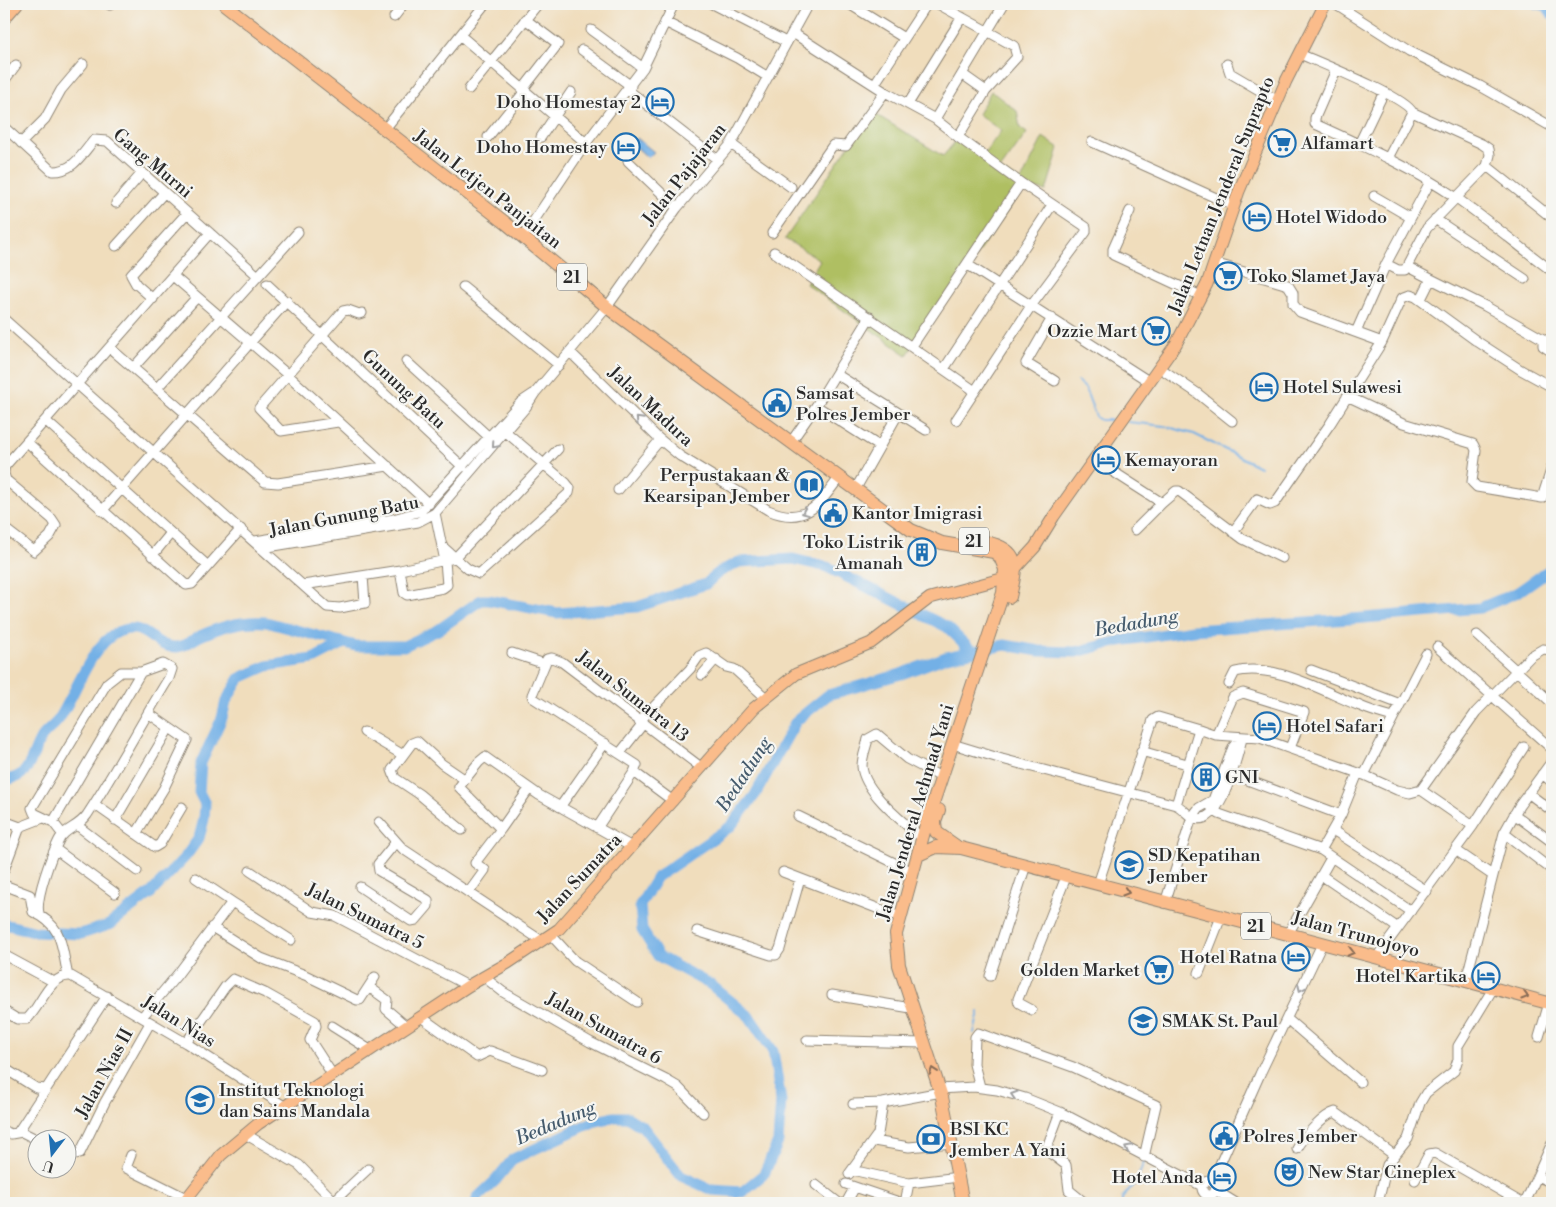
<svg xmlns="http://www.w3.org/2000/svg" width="1556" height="1207" font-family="'Libre Bodoni',serif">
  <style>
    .green { fill: #afbf62; stroke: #6d7546 }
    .water { fill: #73b0e6; stroke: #4f6e88 }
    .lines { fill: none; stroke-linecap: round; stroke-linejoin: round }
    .stream { stroke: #73b0e6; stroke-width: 2 }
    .river { stroke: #73b0e6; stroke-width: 11 }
    .minor-casing { stroke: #8e8474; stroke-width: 11 }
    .major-casing { stroke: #8e8474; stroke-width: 13 }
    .highway-casing { stroke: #8e8474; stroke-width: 14 }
    .minor { stroke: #fff; stroke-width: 9 }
    .major { stroke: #fabc8b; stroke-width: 11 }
    .highway { stroke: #fabc8b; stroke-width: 12 }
    .oneway { stroke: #a0a0a0 }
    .oneway2 { stroke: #886c56 }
    .labels { text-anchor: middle; stroke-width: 4.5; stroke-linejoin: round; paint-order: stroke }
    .shield { fill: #f6f6f2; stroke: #686867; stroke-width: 1 }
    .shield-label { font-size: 16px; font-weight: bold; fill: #2b2b2b }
    .poi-label { font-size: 18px; fill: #2b2b2b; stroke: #f6f6f2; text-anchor: start }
    .street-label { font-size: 18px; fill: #2b2b2b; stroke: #f6f6f2 }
    .water-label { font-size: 19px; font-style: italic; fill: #445a6c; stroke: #f6f6f2 }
  </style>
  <rect width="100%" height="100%" fill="#f6f6f2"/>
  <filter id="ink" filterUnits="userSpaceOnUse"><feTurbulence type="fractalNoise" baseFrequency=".02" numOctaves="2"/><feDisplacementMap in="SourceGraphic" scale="10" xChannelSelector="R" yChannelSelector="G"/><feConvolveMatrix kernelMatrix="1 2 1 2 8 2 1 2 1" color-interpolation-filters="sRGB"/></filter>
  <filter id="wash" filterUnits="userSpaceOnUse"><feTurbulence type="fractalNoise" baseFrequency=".0096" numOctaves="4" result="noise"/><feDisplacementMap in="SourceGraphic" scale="20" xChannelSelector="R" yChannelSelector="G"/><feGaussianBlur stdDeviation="1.12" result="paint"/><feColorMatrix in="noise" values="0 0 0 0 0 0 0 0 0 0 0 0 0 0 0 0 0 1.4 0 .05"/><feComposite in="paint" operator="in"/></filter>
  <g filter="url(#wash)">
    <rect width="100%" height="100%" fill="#f0ddbc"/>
    <path class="green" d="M991,91l26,20 3,17 7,5 -27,37 21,11 22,-44 16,11 -13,43 -22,-5 -117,169 -101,-71 14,-24 -35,-21 87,-127 71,44 16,-19 25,17 17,-23 -23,-17z"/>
    <path class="water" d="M637,138l17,14 -6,6 -15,-14z"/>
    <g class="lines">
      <path class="stream" d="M1077,381l8,7 11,29 4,3h11
        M1128,422l36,4 30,8 66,33
        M974,1033l5,-21
        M1122,1203v-5l13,-14 10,-24"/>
      <path class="river" d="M1538,4l9,2 5,8
        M4,780c28,-2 26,-24 37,-42 5,-7 13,-12 18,-19 16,-24 32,-75 59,-87 28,-13 34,17 59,15 9,-1 15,-7 23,-11 21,-10 43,-16 66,-14l90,24h48l34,-16 43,-30h8l68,13 80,-6 69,-23 13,-12 20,-10 54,-3 34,8 120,60 26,25
        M4,924l33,8 44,2 28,-9 41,-31 36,-38 13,-18 5,-19 1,-15 -6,-12 2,-29 21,-45 4,-17 14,-23 27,-12 46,-7 31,-16
        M476,1203l1,-5 18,-17 18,-22 80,-37 20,-5h14l16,10 38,49 31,14 30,2 22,-18 14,-32 3,-41 -8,-50 -24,-35 -38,-31 -53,-29 -16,-26 -2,-25 17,-28 74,-51 24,-31 41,-74 32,-26 73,-21 45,-17 59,-12 34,6 37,1 44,-11 73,-11 171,-12 116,-10 38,-16 34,-24"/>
    </g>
  </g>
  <g filter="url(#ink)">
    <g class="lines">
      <g class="minor-casing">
        <path id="minor" d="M108,4l2,1
          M712,4l74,38
          M849,4l55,34
          M1336,4l73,47 71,35 72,41
          M394,17l10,-13
          M665,22l72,36 31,19
          M591,30l52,38
          M793,33l92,59 50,27 23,18 28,-46 31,-34 -3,-11 -76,-42
          M461,36l125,107
          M582,50l49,36
          M1300,54c18,8 106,43 112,58l70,32 7,5 1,6 -3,11 65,52
          M1227,64l3,9 48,28
          M1336,70l-21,48v6c48,22 96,43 140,73 33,23 65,50 97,74
          M962,74l24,17
          M4,81l12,-16
          M874,85l53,-81
          M469,89l69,-85
          M523,89l35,-45 -33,-25
          M628,90l90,70
          M908,104l54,-87
          M935,119l69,-115
          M4,127l48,44c21,1 30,-17 42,-31l13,1 151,135
          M384,130l101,-126
          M488,137l37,-46
          M541,137l30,-45
          M958,137l63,46
          M1092,142l142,64
          M21,143l24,-24 16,-29 22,-26
          M731,144l60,43
          M1359,144l25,-52
          M1388,158l24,-46
          M628,161l49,47
          M1374,196l36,21
          M116,203l26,-30
          M1130,211l-17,38v6l88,41
          M1435,219l90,60
          M772,233l61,-88 13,1 39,-54
          M523,237l63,-94 57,-75 31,-64
          M116,246l48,-53
          M774,252l201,139
          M1214,263l74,22 5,8v11l7,8 82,30 20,-44 8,-3 6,2 62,45 43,28 31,17
          M1386,264l12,6h7l22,-42 60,-62
          M968,265l182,117
          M1408,267l23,12
          M173,276l115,99 141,129
          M267,284l196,183
          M463,287l96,78
          M153,299l-17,-15 -5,-9 56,-62
          M1421,299l10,-20 54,27 58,33v7l9,6
          M1052,318l-26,45 29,18
          M4,319l323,288 13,1 25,-5 -2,-27
          M1356,332l30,-68 44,-82
          M912,346l109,-163 65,44v5l-55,74 -75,114
          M110,348l155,134 13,1 110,-17
          M570,352l87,85 23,19 88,54c37,16 51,-5 71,-32
          M406,361l83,76
          M133,368l64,-71
          M1160,368l37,25 35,28
          M944,369l108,-164
          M836,374l90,56
          M157,388l141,-156
          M1347,396l57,27 69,21 3,6 -4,32 5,5 65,11 10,-31
          M821,409l58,37
          M46,421l162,145
          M338,422l-57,9 -22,-23 84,-97 5,-1 11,4 3,-1
          M27,442l159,143 6,-1 49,-55
          M791,442l25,-36 54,-89
          M1095,460l67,43 14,-12h3l64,48 39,19
          M4,472l1,-6 205,-233
          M4,474l2,6 46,39 4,6 -6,11 -16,15 -30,-23
          M618,490l42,-50
          M855,490l43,-76
          M102,511l185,-210
          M1135,530l27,-27
          M1233,532l24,-33 13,6 5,-2 55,-79 52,-82
          M255,541l138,-22 28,-8 100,-109 12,-8
          M442,546l26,23 11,5 90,-81 1,-5 -4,-5 -60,-51
          M262,548l156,-26 17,-9 91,-106 9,-14 72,-86 70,-99 54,-64 77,-140
          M152,556l19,-23
          M400,570l4,23 3,2 36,-7 4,-3 -2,-24 -10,-48
          M303,585l97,-15 55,-12 103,-109
          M1477,635l75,68
          M1437,647l115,102
          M512,653l33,11
          M1311,670l89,34
          M702,675l14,-16
          M1229,684l6,-12c40,-10 89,20 125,34 11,5 22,8 33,11
          M639,722l51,-53 9,-13 7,-3 20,14 8,2 31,28
          M364,732l39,23
          M1216,735l17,-38 10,-4 61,19 -14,36
          M1242,739c-5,17 -21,92 -50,78 -6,-3 -9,-9 -16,-12l23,-76 17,6 44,3 104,37 33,15 13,3 11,-3 55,-78 55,-56 12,-7 9,1
          M959,746l43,13 174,46
          M1141,751l46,13
          M620,753l23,-29
          M1226,772l115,43
          M1542,774l10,8
          M1364,775l62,-121
          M529,789l-28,40 -42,-42 20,-25 6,-5 54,38 93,52
          M1528,793l24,18
          M673,801l-39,-29 3,-7 -104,-67 -1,-3 15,-36 5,-1 10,4 140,106
          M94,804l61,43 5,-3 22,-37
          M1208,804l11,10 102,36 20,-35 17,-42
          M560,807l45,-64
          M1514,814l38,28
          M798,816l115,56
          M115,820l54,-92
          M4,821l16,6 -16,43
          M53,822l88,-150
          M379,822l24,27 139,92
          M78,826l59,45
          M1473,826l51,-79
          M20,827l23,-9
          M597,828l37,-56
          M462,830l-43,-36 -24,-16 -3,-8 20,-27 5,-2 25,23 22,15
          M1333,830l94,61
          M1504,833l48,37
          M136,834l28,-46 23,-48 -39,-27
          M922,838c-18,-15 -59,-47 -60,-72 0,-9 4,-18 6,-27l9,-5 30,25 34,18
          M55,849l60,44
          M1321,850l90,61
          M1457,851l35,24
          M250,871l62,41 23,4 133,70
          M783,872l117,45
          M1321,875l77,53
          M196,878l36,24
          M1098,884l55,-164 5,-3 41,12
          M4,885l26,10 3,17c31,14 28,34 35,64
          M360,887l51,34 5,-1 12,-14v-6l-49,-29 -1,-7 18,-22
          M469,892l16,-22 -10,-7 26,-34
          M1165,903l27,-86 7,-9 14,-8 20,-53 6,-7
          M39,913c-4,-15 13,-59 20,-73 6,-12 19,-12 28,-25 29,-44 54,-92 82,-137l3,-9 -9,-5 -22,8h-20l-14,11 -75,125 2,5 19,9 10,13
          M212,927l49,31 44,17 52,25h3l15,-23
          M697,931l74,24h5l4,-6 20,-70
          M1288,934l43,-76
          M551,935l24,26 62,41
          M4,955l50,27
          M1376,958l97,-132 -52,-36
          M1199,973l22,-56
          M990,976l36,-111
          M484,977l19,15 87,50 76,38 12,7 25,26
          M1466,980l38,-147 15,-27 33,-45
          M369,987l18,13 -1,9 20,17
          M832,995l79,13
          M1032,1010l-13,-7 -1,-4 48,-122
          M4,1011l13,8h10c14,-12 22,-45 44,-43l115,67 98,63
          M142,1017l35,-42 55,-73 59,38
          M421,1017l56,40 13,-6 52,19
          M1287,1019l73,63
          M332,1026l38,24
          M1539,1037l10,-34
          M807,1040l116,3
          M186,1043l39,-56 8,-8 32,14 50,28 1,5 -6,14 22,34
          M4,1068l32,20 10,1
          M980,1087l-6,-23 1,-27 3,-4 95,34 83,38 -12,52
          M939,1089l35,-2 23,3 28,8 35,14 142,74
          M853,1104l30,-1 58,-11
          M1060,1112l-14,38 20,15 3,25 16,13
          M4,1131l7,3 11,-2 16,8
          M18,1132l89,-136
          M245,1134l54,31 37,38
          M874,1141l35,6 43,-4
          M1297,1149c6,-11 26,-34 38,-37l59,43
          M131,1155l-5,13 60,30
          M68,1156l12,-3 25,-51 45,-79
          M852,1170l57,13 50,-6
          M849,1174l29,-40 5,-31
          M1537,1176l15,7
          M1415,1180l14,-26 6,-1 87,50
          M1202 1188a7 7 0 1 1 14 0a7 7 0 1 1-14 0Z
          M1212,1182l48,-108 62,-130
          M846,1184l56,19
          M816,1185l23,18
          M1215,1190l21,13
          M334,1201l34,-32
          M846,1203l9,-16
          M905,1203l4,-20
          M1378,1203l9,-38 21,-26 12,-36 6,-10 28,-22 4,-12v-13l36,-59
          M1525,1203l27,-60"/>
      </g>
      <g class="major-casing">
        <path id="major" d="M4,19l13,-15
          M183,1203l38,-48 37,-31 210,-138 40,-23 51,-34 195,-221 42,-34 75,-31 59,-45 75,-20 6,-5 24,-26 19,-31 122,-172 31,-60 32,-93 47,-110 39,-77"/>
      </g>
      <g class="highway-casing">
        <path id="highway" d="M224,4l283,220 105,87 299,219 31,13 52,9 6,5 5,12 -2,24 -76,228 -31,113 3,31 43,132 21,106
          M986,542c37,8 30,26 24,55
          M939,810l-4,11 1,11 20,14
          M918,855l18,-8 25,1c196,53 394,103 591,156"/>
      </g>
      <use href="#minor" class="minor"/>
      <use href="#major" class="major"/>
      <use href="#highway" class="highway"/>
    </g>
    <defs><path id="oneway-chevron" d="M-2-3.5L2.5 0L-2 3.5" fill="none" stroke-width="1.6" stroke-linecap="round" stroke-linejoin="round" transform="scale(1.25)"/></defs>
    <g class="oneway">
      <use href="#oneway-chevron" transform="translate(639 420) rotate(-135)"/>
      <use href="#oneway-chevron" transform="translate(495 445) rotate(131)"/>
      <use href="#oneway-chevron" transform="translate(805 512) rotate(158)"/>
      <use href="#oneway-chevron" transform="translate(1301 988) rotate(115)"/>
      <use href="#oneway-chevron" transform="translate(1014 1095) rotate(-162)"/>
      <use href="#oneway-chevron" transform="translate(1128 1148) rotate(-152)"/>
    </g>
    <g class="oneway2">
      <use href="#oneway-chevron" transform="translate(1126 892) rotate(17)"/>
      <use href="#oneway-chevron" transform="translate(1351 952) rotate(14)"/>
      <use href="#oneway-chevron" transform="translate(1525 996) rotate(17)"/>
      <use href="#oneway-chevron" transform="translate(933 1071) rotate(-109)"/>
    </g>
  </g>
  <defs>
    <g id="hotel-ring" transform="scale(1.4375)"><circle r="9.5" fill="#f6f6f2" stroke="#1f6fb2" stroke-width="1.5"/><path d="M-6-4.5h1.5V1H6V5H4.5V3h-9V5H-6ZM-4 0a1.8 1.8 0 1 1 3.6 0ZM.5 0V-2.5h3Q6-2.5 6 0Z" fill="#1f6fb2"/></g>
    <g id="supermarket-ring" transform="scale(1.4375)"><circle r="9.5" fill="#f6f6f2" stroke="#1f6fb2" stroke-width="1.5"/><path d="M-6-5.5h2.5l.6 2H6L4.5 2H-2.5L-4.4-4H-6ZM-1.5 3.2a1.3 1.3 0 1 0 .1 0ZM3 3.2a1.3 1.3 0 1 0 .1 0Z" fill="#1f6fb2"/></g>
    <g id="civic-ring" transform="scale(1.4375)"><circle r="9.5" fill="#f6f6f2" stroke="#1f6fb2" stroke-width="1.5"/><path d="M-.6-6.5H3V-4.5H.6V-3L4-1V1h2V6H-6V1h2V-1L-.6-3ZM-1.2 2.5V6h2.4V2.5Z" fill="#1f6fb2"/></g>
    <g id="library-ring" transform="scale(1.4375)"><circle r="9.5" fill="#f6f6f2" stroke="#1f6fb2" stroke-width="1.5"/><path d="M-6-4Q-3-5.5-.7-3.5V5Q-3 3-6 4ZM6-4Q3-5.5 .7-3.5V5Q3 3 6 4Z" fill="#1f6fb2"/></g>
    <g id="building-ring" transform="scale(1.4375)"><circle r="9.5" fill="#f6f6f2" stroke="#1f6fb2" stroke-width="1.5"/><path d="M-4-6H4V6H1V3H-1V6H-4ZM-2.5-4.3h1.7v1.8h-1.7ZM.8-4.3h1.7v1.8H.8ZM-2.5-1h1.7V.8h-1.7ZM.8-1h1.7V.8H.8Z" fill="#1f6fb2"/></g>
    <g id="school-ring" transform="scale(1.4375)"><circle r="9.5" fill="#f6f6f2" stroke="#1f6fb2" stroke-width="1.5"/><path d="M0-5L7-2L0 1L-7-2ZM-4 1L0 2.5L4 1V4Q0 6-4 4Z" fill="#1f6fb2"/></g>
    <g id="university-ring" transform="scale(1.4375)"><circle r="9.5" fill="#f6f6f2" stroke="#1f6fb2" stroke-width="1.5"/><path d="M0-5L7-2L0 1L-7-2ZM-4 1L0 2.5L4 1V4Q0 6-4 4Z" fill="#1f6fb2"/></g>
    <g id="bank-ring" transform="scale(1.4375)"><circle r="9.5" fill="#f6f6f2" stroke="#1f6fb2" stroke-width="1.5"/><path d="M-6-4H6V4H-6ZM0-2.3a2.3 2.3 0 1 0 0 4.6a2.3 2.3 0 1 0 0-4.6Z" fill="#1f6fb2"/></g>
    <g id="theatre-ring" transform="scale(1.4375)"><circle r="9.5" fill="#f6f6f2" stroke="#1f6fb2" stroke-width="1.5"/><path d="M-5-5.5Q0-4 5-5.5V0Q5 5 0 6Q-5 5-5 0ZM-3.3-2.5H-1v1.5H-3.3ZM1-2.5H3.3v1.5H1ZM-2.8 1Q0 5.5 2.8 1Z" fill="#1f6fb2"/></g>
  </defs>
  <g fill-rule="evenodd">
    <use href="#hotel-ring" x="660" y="102"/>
    <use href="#supermarket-ring" x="1282" y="143"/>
    <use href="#hotel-ring" x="626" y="147"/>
    <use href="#hotel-ring" x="1257" y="217"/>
    <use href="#supermarket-ring" x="1228" y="276"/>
    <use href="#supermarket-ring" x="1156" y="331"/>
    <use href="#hotel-ring" x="1264" y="387"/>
    <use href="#civic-ring" x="777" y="403"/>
    <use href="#hotel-ring" x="1106" y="460"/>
    <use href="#library-ring" x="809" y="485"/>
    <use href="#civic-ring" x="833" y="513"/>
    <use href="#building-ring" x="922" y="552"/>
    <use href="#hotel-ring" x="1267" y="726"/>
    <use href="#building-ring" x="1206" y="777"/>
    <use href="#school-ring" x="1129" y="865"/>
    <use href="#hotel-ring" x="1296" y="957"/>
    <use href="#supermarket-ring" x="1159" y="970"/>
    <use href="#hotel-ring" x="1486" y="976"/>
    <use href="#school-ring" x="1143" y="1021"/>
    <use href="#university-ring" x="200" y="1100"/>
    <use href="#civic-ring" x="1224" y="1136"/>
    <use href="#bank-ring" x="931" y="1139"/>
    <use href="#theatre-ring" x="1289" y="1172"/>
    <use href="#hotel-ring" x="1222" y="1177"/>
  </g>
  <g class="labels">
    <g class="shield">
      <rect x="557" y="263.5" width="30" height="27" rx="4"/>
      <rect x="959" y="527.5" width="30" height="27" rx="4"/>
      <rect x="1241" y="912.5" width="30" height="27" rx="4"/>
    </g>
    <g class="shield-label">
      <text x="572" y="283">21</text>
      <text x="974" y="547">21</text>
      <text x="1256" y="932">21</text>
    </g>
    <g class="poi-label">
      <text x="641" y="108" text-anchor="end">Doho Homestay 2</text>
      <text x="1301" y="149">Alfamart</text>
      <text x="607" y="153" text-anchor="end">Doho Homestay</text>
      <text x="1276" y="223">Hotel Widodo</text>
      <text x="1247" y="282">Toko Slamet Jaya</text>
      <text x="1137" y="337" text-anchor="end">Ozzie Mart</text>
      <text x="1283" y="393">Hotel Sulawesi</text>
      <text x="796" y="399">Samsat<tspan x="796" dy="21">Polres Jember</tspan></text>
      <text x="1125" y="466">Kemayoran</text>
      <text x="790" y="481" text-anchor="end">Perpustakaan &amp;<tspan x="790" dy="21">Kearsipan Jember</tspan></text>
      <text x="852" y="519">Kantor Imigrasi</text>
      <text x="903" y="548" text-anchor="end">Toko Listrik<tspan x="903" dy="21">Amanah</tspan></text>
      <text x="1286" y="732">Hotel Safari</text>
      <text x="1225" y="783">GNI</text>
      <text x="1148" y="861">SD Kepatihan<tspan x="1148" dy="21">Jember</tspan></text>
      <text x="1277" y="963" text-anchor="end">Hotel Ratna</text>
      <text x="1140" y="976" text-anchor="end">Golden Market</text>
      <text x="1467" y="982" text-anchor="end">Hotel Kartika</text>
      <text x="1162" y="1027">SMAK St. Paul</text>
      <text x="219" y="1096">Institut Teknologi<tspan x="219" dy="21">dan Sains Mandala</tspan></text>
      <text x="950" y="1135">BSI KC<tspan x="950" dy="21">Jember A Yani</tspan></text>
      <text x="1243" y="1142">Polres Jember</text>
      <text x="1308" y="1178">New Star Cineplex</text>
      <text x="1203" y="1183" text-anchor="end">Hotel Anda</text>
    </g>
    <g class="street-label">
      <text transform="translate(153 163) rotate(40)" y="6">Gang Murni</text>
      <text transform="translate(684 174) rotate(-52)" y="6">Jalan Pajajaran</text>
      <text transform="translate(488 189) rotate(38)" y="6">Jalan Letjen Panjaitan</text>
      <text transform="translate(1221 195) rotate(-68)" y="6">Jalan Letnan Jenderal Suprapto</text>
      <text transform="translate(404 389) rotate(43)" y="6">Gunung Batu</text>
      <text transform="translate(651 406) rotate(43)" y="6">Jalan Madura</text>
      <text transform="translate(344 516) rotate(-11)" y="6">Jalan Gunung Batu</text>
      <text transform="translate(633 696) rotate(38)" y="6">Jalan Sumatra 13</text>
      <text transform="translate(915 812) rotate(-73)" y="6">Jalan Jenderal Achmad Yani</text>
      <text transform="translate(579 878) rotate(-47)" y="6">Jalan Sumatra</text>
      <text transform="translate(365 916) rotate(26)" y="6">Jalan Sumatra 5</text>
      <text transform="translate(1356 934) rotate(15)" y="6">Jalan Trunojoyo</text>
      <text transform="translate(179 1021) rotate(32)" y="6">Jalan Nias</text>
      <text transform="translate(604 1028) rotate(29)" y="6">Jalan Sumatra 6</text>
      <text transform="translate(104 1073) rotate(-61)" y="6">Jalan Nias II</text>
    </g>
    <g class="water-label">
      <text transform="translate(1136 622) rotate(-10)" y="7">Bedadung</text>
      <text transform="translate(743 774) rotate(-57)" y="7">Bedadung</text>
      <text transform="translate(555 1122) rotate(-23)" y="7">Bedadung</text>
    </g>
  </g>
  <rect width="1556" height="1207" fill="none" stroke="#f6f6f2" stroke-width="20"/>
  <g transform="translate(52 1154) rotate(196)"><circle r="24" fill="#f6f6f2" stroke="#a5a5a2"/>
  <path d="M0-4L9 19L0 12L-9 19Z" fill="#1f6fb2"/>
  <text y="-8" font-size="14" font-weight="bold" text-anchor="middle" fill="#2b2b2b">U</text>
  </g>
</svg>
